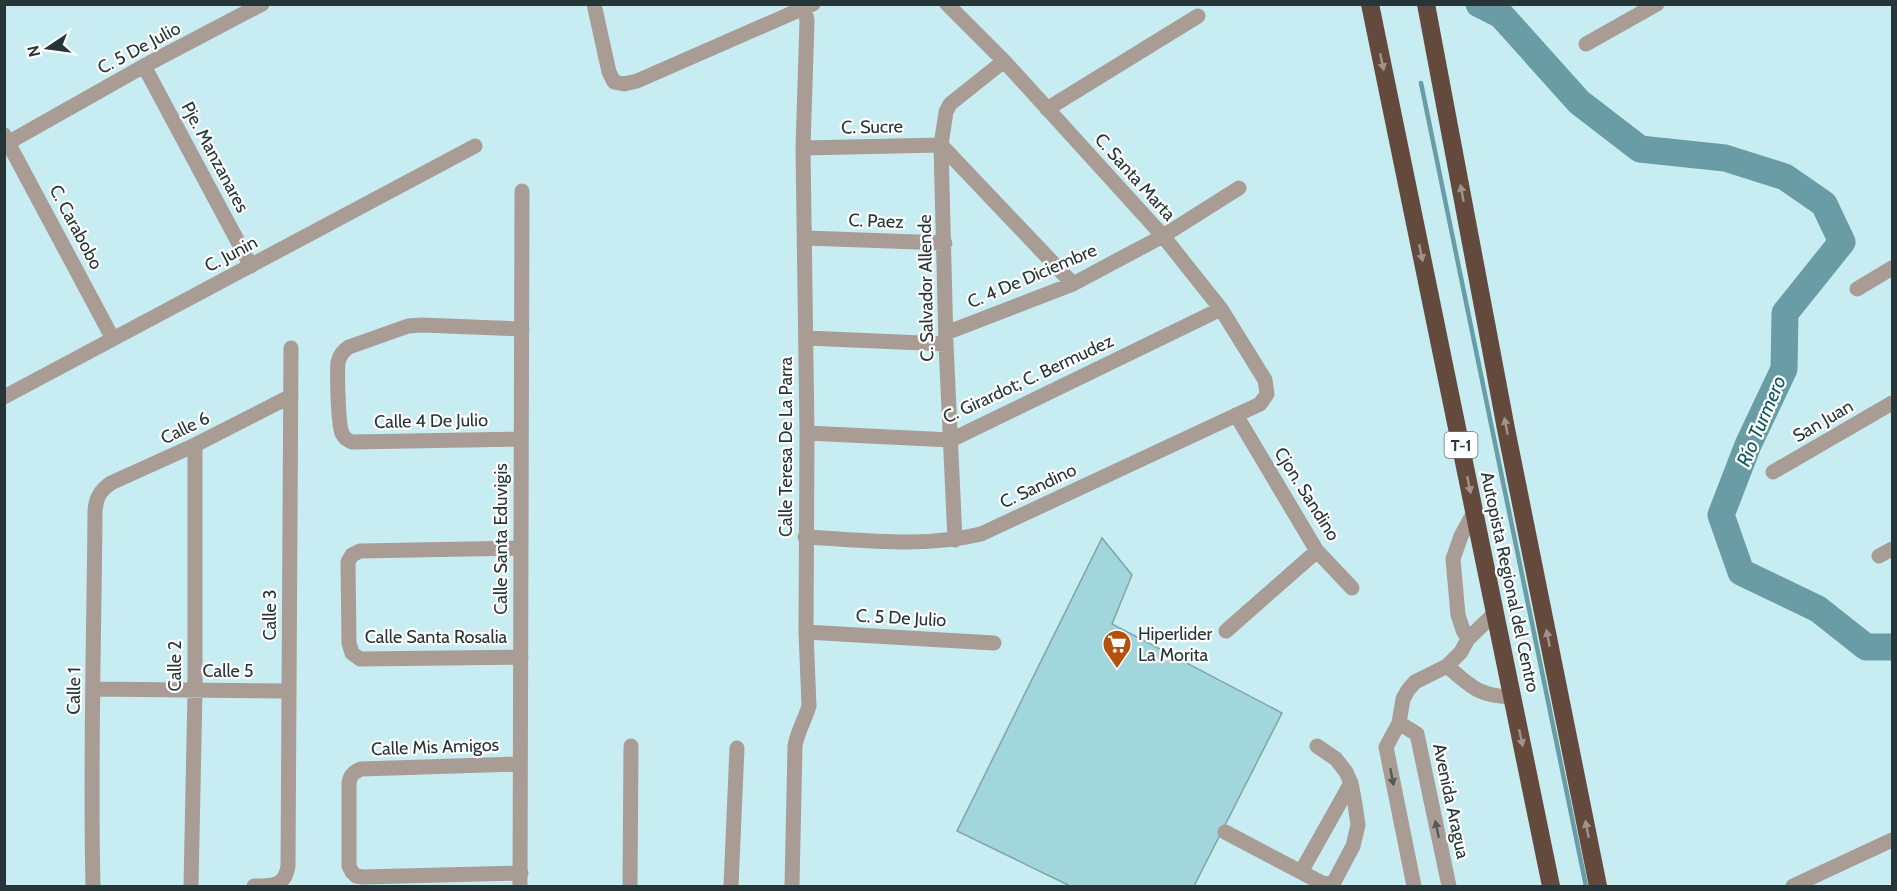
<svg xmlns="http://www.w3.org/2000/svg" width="1897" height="891" font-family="Cabin,sans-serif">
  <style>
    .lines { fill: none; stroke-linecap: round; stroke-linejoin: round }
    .stream { stroke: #699ca4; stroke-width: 4.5 }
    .river { stroke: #699ca4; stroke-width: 27 }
    .building { fill: #a1d6dd; stroke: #7fa4a9; stroke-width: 1.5 }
    .minor { stroke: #a99c95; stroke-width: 15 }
    .highway { stroke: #634a3d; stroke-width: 18 }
    .oneway { fill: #a1928b }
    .oneway2 { fill: #545958 }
    .labels { text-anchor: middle; stroke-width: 4.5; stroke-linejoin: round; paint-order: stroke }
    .shield { fill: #fff; stroke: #677273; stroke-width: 1.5 }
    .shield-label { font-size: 16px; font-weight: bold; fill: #263537 }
    .street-label { font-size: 18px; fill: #263537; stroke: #fff }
    .poi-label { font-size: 18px; fill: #263537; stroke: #fff; text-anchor: start }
    .water-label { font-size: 20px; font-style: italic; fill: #0f5961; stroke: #fff }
  </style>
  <rect width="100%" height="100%" fill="#c7edf3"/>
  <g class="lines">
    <path class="stream" d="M1421,83l165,803"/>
    <path class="river" d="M1479,4l22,11 78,87 61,47 85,9 60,19 39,27 18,38 -57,71 -1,56 -36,76 -27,70 20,57 77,37 48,38h26"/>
  </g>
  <path class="building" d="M1102,538l30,37 -20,49 170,89 -88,173h-124l-113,-55z"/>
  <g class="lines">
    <path class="minor" d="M594,4l15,68 5,10 10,2 13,-3 176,-77
      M1586,44l71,-40
      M144,66l107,200
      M1047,109l151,-93
      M4,135l109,204
      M4,145l140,-79 118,-62
      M941,145l132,139
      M803,148l138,-3
      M806,238l139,5
      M1857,289l35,-21
      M946,333l127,-49 90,-48 76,-48
      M806,338l140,6
      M4,397l471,-251
      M1236,415l81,136 35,37
      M807,433l144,7 270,-131
      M521,439l-169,3c-5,-2 -8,-4 -10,-9 -4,-9 -5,-60 -4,-71 2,-7 6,-12 11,-15l59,-21 14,-1 100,4
      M1773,472l119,-69
      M805,537c59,3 118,11 176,-3l279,-130 7,-10 -2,-14 -44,-71 -58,-73 -159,-175 -57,-57
      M955,540l-9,-196 -5,-199 5,-33 4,-8 54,-43
      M521,548l-161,3 -8,4 -4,7 1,81 3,10 8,6 161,-2
      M1879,556l13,-7
      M1226,631l91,-80
      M806,632l188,11
      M1468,639l27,-26
      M1447,666c24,21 32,30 65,31
      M94,689l195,2
      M1399,723l18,11 32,152
      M520,764l-159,5c-7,3 -11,6 -12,14v83l3,6 4,4 7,1 158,-4
      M1225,832l97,51 6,1 6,-2 19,-36 5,-21 -3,-21 -4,-21 -5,-11 -10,-13 -19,-13
      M1301,872l50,-89
      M93,886c-3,-124 1,-248 2,-372 0,-14 4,-23 16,-31l84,-38 96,-49
      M191,886l4,-195v-246
      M254,886c18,0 31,1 34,-20l3,-518
      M520,886l2,-695
      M630,886l1,-140
      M731,886l6,-138
      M792,886l3,-140c2,-14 10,-26 14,-40l-3,-74 1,-199 -4,-285 4,-127 -3,-17
      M1414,886l-28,-139 13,-24 4,-24 5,-9 7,-8 32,-16 14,-14 7,-13 -5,-9 -5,-15 -5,-56 8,-23 13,-24
      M1793,886l99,-46"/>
    <path class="highway" d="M1370,4l181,882
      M1426,4l80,425 92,457"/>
  </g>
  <defs><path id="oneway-solid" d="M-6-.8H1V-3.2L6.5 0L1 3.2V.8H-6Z" transform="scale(1.5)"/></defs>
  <g class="oneway">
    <use href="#oneway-solid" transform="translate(1382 62) rotate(78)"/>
    <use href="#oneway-solid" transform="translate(1462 193) rotate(-101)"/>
    <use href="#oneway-solid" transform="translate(1421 253) rotate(78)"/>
    <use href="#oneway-solid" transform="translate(1506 426) rotate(-101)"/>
    <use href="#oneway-solid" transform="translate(1469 485) rotate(78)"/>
    <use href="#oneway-solid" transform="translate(1548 638) rotate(-101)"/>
    <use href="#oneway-solid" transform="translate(1521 738) rotate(78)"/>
    <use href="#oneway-solid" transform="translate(1587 829) rotate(-101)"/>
  </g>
  <g class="oneway2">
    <use href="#oneway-solid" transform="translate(1392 777) rotate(79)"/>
    <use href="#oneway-solid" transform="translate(1437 829) rotate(-102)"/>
  </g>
  <defs>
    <g id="supermarket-pin" transform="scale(1.5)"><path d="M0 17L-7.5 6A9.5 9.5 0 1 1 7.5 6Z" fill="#b2520d" stroke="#fff"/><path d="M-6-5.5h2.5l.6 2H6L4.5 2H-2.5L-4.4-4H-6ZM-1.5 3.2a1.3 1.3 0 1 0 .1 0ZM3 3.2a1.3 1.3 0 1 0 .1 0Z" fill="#fff"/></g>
  </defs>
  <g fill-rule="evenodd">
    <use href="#supermarket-pin" x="1117" y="644"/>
  </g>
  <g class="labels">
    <rect class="shield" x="1444.5" y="432" width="33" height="26" rx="4.5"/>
    <g class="shield-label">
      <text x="1461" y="451">T-1</text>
    </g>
    <g class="street-label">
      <text transform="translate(139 48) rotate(-28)" y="6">C. 5 De Julio</text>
      <text transform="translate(872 127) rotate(-1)" y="6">C. Sucre</text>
      <text transform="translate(215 157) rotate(62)" y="6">Pje. Manzanares</text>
      <text transform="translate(1135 177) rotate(48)" y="6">C. Santa Marta</text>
      <text transform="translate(876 221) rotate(2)" y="6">C. Paez</text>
      <text transform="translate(76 227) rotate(62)" y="6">C. Carabobo</text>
      <text transform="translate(231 254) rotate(-28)" y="6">C. Junin</text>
      <text transform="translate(1032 276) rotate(-23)" y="6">C. 4 De Diciembre</text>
      <text transform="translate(926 288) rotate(-91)" y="6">C. Salvador Allende</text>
      <text transform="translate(1028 379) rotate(-25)" y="6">C. Girardot; C. Bermudez</text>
      <text transform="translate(431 421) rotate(-1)" y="6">Calle 4 De Julio</text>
      <text transform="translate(1823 421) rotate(-30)" y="6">San Juan</text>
      <text transform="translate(185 428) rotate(-26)" y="6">Calle 6</text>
      <text transform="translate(786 447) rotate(-90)" y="6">Calle Teresa De La Parra</text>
      <text transform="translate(1038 486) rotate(-25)" y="6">C. Sandino</text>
      <text transform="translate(1307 494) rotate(58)" y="6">Cjon. Sandino</text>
      <text transform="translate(501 539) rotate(-90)" y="6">Calle Santa Eduvigis</text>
      <text transform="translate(1510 582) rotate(78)" y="6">Autopista Regional del Centro</text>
      <text transform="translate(270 615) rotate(-90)" y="6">Calle 3</text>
      <text transform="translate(901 618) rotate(3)" y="6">C. 5 De Julio</text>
      <text x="436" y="643">Calle Santa Rosalia</text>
      <text transform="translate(175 666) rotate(-90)" y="6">Calle 2</text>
      <text x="228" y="677">Calle 5</text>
      <text transform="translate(74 691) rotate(-89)" y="6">Calle 1</text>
      <text transform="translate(435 747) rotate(-2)" y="6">Calle Mis Amigos</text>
      <text transform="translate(1451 801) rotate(78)" y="6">Avenida Aragua</text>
    </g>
    <g class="poi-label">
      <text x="1138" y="640">Hiperlider<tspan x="1138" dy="21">La Morita</tspan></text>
    </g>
    <g class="water-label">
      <text transform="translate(1761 421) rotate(-67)" y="7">Río Turmero</text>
    </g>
  </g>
  <rect width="1897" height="891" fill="none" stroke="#263537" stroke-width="12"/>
  <g transform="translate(48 48) rotate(257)" stroke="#ffffff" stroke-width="4.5" paint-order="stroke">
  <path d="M0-4.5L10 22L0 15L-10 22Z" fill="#263537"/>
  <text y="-9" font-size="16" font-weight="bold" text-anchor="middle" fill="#263537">N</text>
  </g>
</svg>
